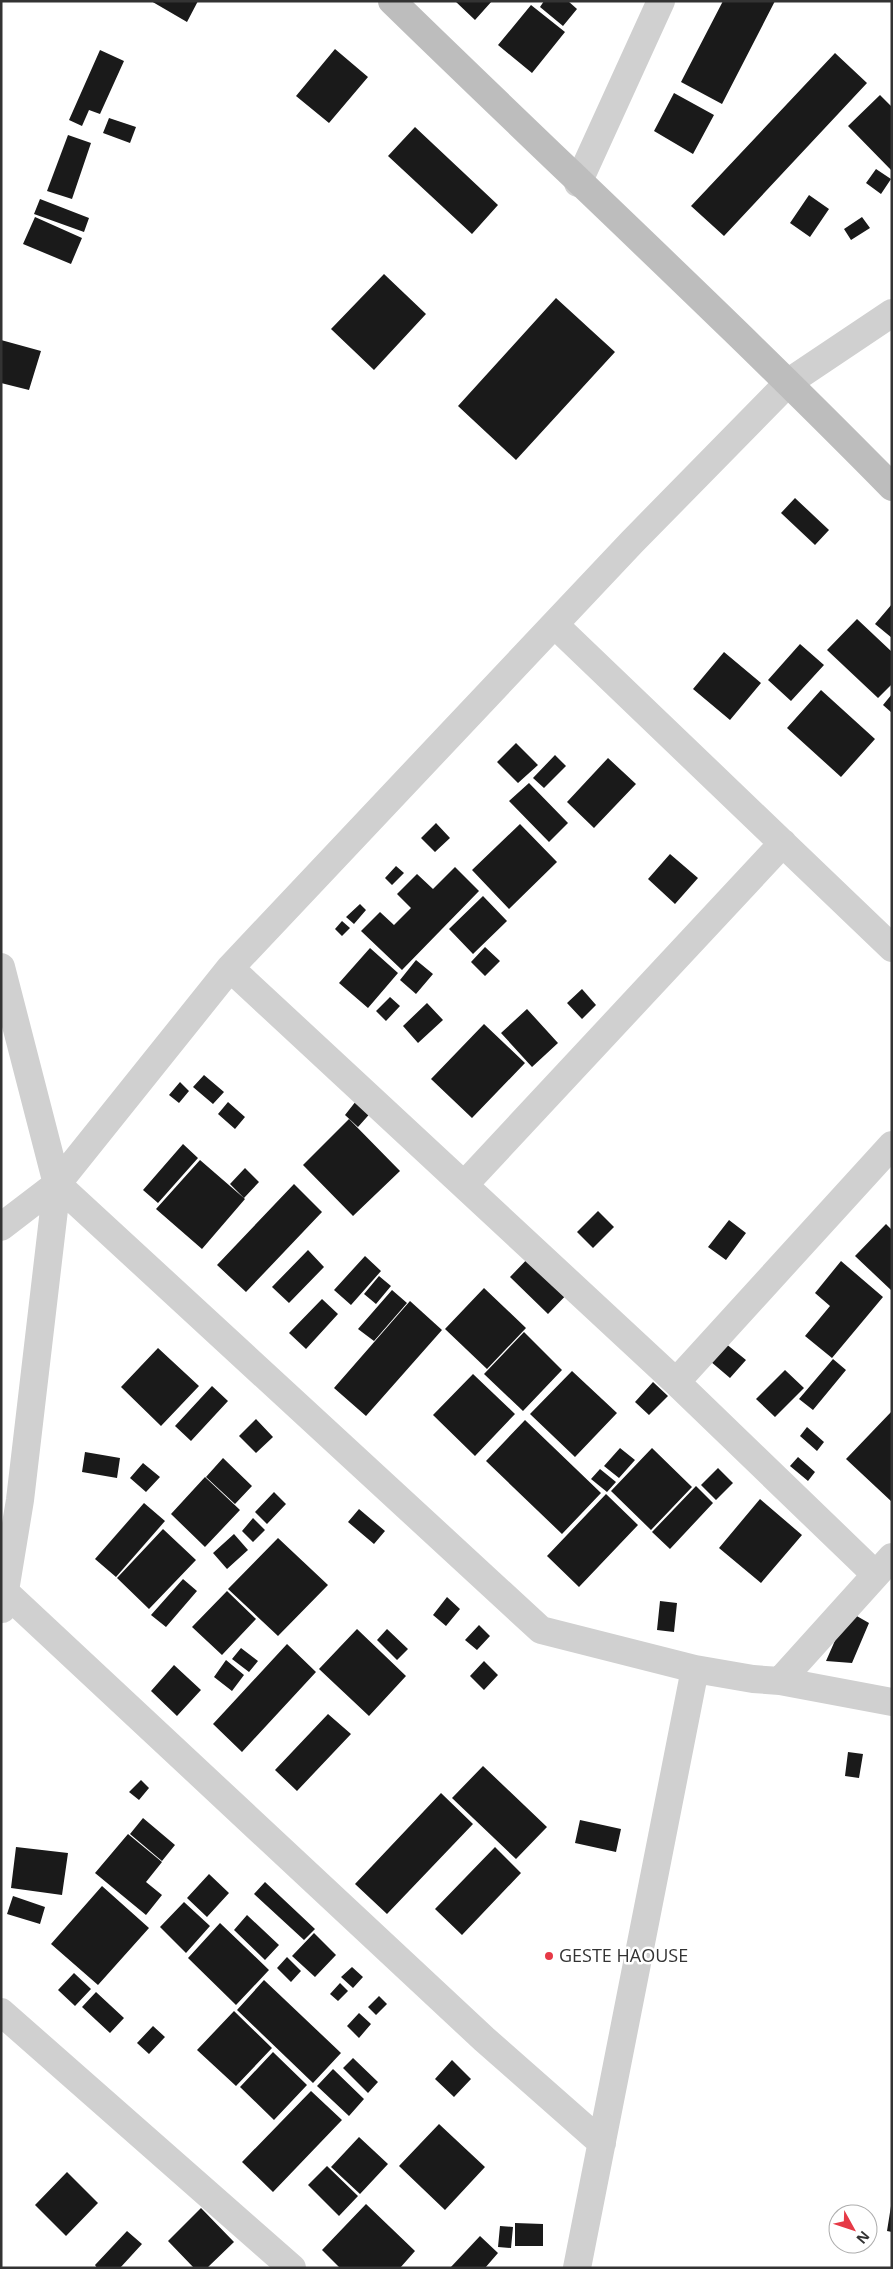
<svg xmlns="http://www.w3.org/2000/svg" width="893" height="2269" font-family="'Open Sans',sans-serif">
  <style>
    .building { fill: #1a1a1a }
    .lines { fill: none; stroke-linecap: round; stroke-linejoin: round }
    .street { stroke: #d0d0d0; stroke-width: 28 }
    .secondary { stroke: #bdbdbd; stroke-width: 28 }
    .poi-dot { fill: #e63946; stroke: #fff; stroke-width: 2 }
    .labels { text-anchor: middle; stroke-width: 5; stroke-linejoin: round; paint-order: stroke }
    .poi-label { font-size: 18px; fill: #333; stroke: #fff; text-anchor: start }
  </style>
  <rect width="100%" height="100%" fill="#fff"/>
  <path class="building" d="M151,1h47l-11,21z
    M455,1h37l-17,19z
    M544,1h24l9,8 -14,17 -23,-19z
    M723,1h52l-53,103 -41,-22z
    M531,5l34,27 -33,41 -34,-28z
    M335,49l33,28 -39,46 -33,-27z
    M100,50l24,11 -24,53 -11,-4 -7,16 -13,-6z
    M835,53l32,30 -143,153 -33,-30z
    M674,93l40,22 -21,39 -39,-23z
    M880,95l12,12v64l-44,-45z
    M109,118l27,9 -6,16 -27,-10z
    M415,127l83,78 -26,29 -84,-78z
    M68,135l23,8 -19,56 -25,-8z
    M876,169l15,10 -10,15 -15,-11z
    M809,195l20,14 -19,28 -20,-14z
    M40,199l49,19 -5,14 -50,-18z
    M35,217l47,21 -11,26 -48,-20z
    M862,217l8,11 -19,12 -7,-11z
    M384,274l42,40 -52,56 -43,-41z
    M556,298l59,54 -99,108 -58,-54z
    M1,340l40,11 -12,39 -28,-7z
    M795,498l34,32 -14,15 -34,-32z
    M892,604v34l-17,-14z
    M857,619l35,33v32l-14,14 -51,-48z
    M800,644l24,21 -33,36 -23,-21z
    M724,652l37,31 -31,37 -37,-31z
    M821,690l54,49 -34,38 -54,-49z
    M892,694v19l-9,-8z
    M516,743l22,22 -20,18 -21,-21z
    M555,755l11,11 -22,22 -11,-10z
    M608,758l28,26 -42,44 -27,-26z
    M529,783l39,40 -19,19 -40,-41z
    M436,823l14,15 -15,14 -14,-14z
    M520,824l37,38 -48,47 -37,-39z
    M670,854l28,24 -23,26 -27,-25z
    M396,866l8,7 -12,12 -7,-7z
    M455,867l24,24 -77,79 -41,-39 19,-19 14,13 17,-17 -14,-14 20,-20 16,15z
    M483,896l24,25 -34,33 -24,-25z
    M360,904l6,6 -12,14 -8,-7z
    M342,921l8,7 -8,8 -7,-7z
    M485,947l15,14 -15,15 -14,-14z
    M370,948l28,25 -30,35 -29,-25z
    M416,960l17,14 -17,20 -16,-14z
    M582,989l14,16 -14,14 -15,-16z
    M390,997l10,9 -14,15 -10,-10z
    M427,1003l16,17 -25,23 -15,-17z
    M527,1009l31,34 -26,24 -31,-34z
    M484,1024l41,39 -53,55 -41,-39z
    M204,1075l20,17 -11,12 -20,-17z
    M180,1082l9,9 -10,12 -10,-8z
    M360,1096l14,13 -16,18 -13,-12z
    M228,1102l17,15 -10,12 -17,-15z
    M349,1119l51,52 -47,45 -50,-51z
    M183,1144l15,14 -40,45 -15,-13z
    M200,1160l45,39 -43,50 -46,-40z
    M245,1168l14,14 -15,16 -14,-14z
    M294,1184l28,28 -76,80 -29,-27z
    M598,1211l16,16 -21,21 -16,-16z
    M729,1220l17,13 -20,27 -18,-13z
    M886,1224l6,6v61l-37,-35z
    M308,1250l16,17 -35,36 -17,-16z
    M534,1252l39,36 -25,26 -38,-37z
    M365,1256l16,15 -30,34 -17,-15z
    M841,1261l42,36 -51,61 -27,-22 25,-30 -15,-13z
    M379,1276l12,10 -15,18 -12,-10z
    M484,1288l42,40 -39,41 -42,-40z
    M392,1290l15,13 -33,38 -16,-12z
    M322,1299l16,15 -32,35 -17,-16z
    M410,1301l32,29 -76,86 -32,-28z
    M524,1332l38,38 -39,41 -39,-37z
    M725,1343l21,17 -16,18 -20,-17z
    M158,1348l41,38 -38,40 -40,-39z
    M833,1359l13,11 -33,40 -14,-11z
    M785,1370l19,18 -29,29 -19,-18z
    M572,1371l45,42 -42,44 -45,-43z
    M473,1374l42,40 -40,42 -42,-41z
    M653,1382l15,14 -19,19 -14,-13z
    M212,1386l16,15 -37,40 -16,-15z
    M892,1411v91l-46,-43z
    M256,1419l17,18 -17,16 -17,-17z
    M525,1420l76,73 -39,41 -76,-73z
    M807,1427l17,15 -7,9 -17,-15z
    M620,1448l15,12 -16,18 -15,-12z
    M652,1448l40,39 -41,43 -40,-39z
    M85,1452l35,6 -3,20 -35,-6z
    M798,1457l17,15 -7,9 -18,-15z
    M223,1458l29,28 -17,18 -29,-27z
    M143,1463l17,14 -14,15 -16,-14z
    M718,1468l15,15 -17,17 -15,-15z
    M600,1469l16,13 -9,10 -16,-13z
    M205,1477l35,33 -35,37 -34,-33z
    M696,1486l17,17 -43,46 -18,-17z
    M274,1492l12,12 -19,20 -12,-12z
    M606,1494l32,31 -59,62 -32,-31z
    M760,1499l42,36 -41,48 -42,-35z
    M144,1503l21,18 -49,56 -21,-18z
    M359,1509l26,22 -11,13 -26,-22z
    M253,1518l12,12 -12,12 -11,-11z
    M163,1529l33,31 -47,49 -32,-31z
    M234,1534l14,16 -21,19 -14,-16z
    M278,1538l50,47 -50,51 -50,-47z
    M183,1579l14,12 -31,36 -15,-12z
    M227,1591l29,28 -34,36 -30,-28z
    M447,1597l13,12 -14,17 -13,-11z
    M660,1601l17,2 -3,29 -17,-2z
    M848,1611l21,12 -17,40 -26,-2z
    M479,1625l11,11 -13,14 -12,-10z
    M357,1629l49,47 -37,40 -50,-47z
    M387,1629l21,20 -11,11 -20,-20z
    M287,1644l29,28 -74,80 -29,-28z
    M241,1648l17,13 -9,11 -17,-13z
    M226,1660l18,15 -12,16 -18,-14z
    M484,1661l14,14 -14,15 -14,-14z
    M174,1665l27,25 -24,26 -26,-25z
    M328,1714l23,20 -54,57 -22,-21z
    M848,1752l15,2 -4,24 -14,-2z
    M483,1766l64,61 -31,32 -64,-61z
    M141,1780l8,8 -10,12 -10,-8z
    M441,1793l32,31 -86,90 -32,-30z
    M143,1818l32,27 -13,16 -32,-27z
    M580,1820l41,9 -5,23 -41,-9z
    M128,1834l34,28 -16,20 16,13 -16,20 -51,-42z
    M16,1847l52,6 -6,42 -51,-7z
    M495,1847l26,26 -59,62 -27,-26z
    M209,1874l20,19 -22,24 -20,-19z
    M265,1882l50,47 -11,11 -50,-46z
    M102,1886l47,42 -51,57 -47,-41z
    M13,1896l32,11 -5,17 -33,-10z
    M184,1902l26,24 -24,27 -26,-26z
    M247,1915l32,30 -14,15 -31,-30z
    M220,1923l49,47 -33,35 -48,-47z
    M314,1933l22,22 -21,22 -23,-21z
    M287,1957l14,14 -10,11 -14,-14z
    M352,1967l11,10 -10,11 -12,-11z
    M74,1973l17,16 -16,17 -17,-16z
    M264,1980l77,73 -28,30 -76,-73z
    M340,1983l8,8 -10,10 -8,-7z
    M96,1992l28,26 -14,15 -28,-26z
    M379,1996l8,8 -11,11 -8,-8z
    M234,2011l38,37 -36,38 -39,-36z
    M359,2013l12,11 -12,14 -12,-12z
    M153,2026l12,11 -16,17 -12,-11z
    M273,2052l34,33 -33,35 -34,-33z
    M353,2058l25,24 -10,11 -25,-25z
    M452,2060l19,19 -17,18 -19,-18z
    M333,2069l31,30 -15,17 -32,-30z
    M311,2091l31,29 -69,72 -31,-30z
    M439,2124l46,43 -40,43 -46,-44z
    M359,2137l29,27 -28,30 -29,-27z
    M327,2166l31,30 -19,20 -31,-31z
    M67,2172l31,31 -32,33 -31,-31z
    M366,2204l49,47 -15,17h-60l-18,-18z
    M891,2206h1v26l-5,-1z
    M201,2208l33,34 -27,26h-13l-26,-27z
    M515,2223l28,1v22h-28z
    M500,2226l13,1 -2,21 -13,-1z
    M127,2231l15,13 -22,24h-23l-2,-3z
    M480,2236l18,17 -13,15h-35z"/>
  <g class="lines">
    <path class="street" d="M578,183l83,-182
      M555,625l337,323
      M1,967l56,217 -37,316 -18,109
      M230,968l446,414 199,192
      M57,1184l484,446 154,39 58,10 27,2 112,21
      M464,1185l319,-342
      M1,1227l56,-43 173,-216 402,-426 157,-160 103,-69
      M676,1382l216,-237
      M5,1592l479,447 118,104
      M780,1681l112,-124
      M1,2012l291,256
      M577,2268l118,-599"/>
    <path class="secondary" d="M392,1c166,162 337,320 500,486"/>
  </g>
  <circle class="poi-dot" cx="549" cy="1956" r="5"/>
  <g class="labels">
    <g class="poi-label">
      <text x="559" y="1962">GESTE HAOUSE</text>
    </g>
  </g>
  <rect width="893" height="2269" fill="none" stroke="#333333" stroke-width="5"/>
  <g transform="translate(853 2229) rotate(130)"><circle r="24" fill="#ffffff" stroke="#adadad"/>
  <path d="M0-4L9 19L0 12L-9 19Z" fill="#e63946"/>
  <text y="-8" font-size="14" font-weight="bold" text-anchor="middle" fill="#333333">N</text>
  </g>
</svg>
